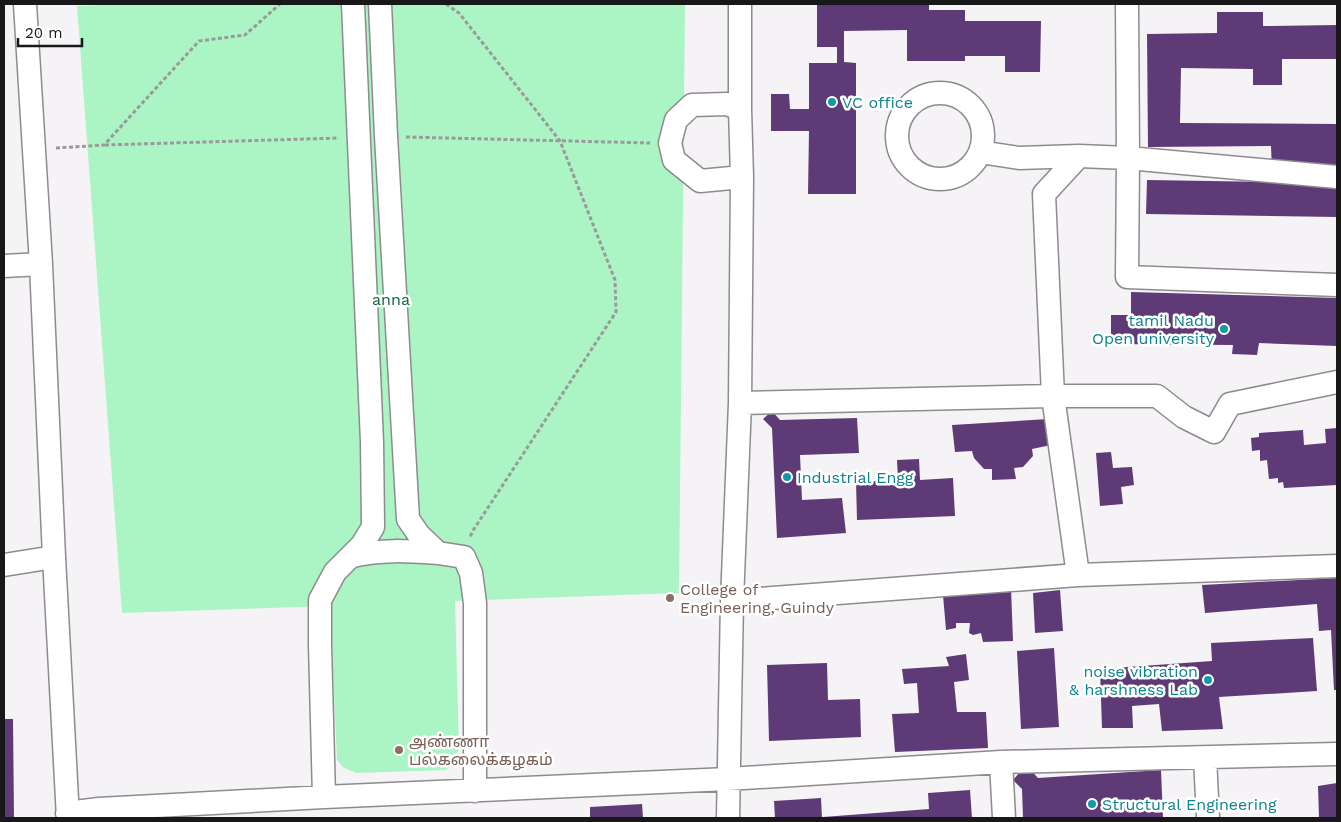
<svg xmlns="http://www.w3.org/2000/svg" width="1341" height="822" font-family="'Work Sans','Noto Sans Tamil',sans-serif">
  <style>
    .green { fill: #abf5c4 }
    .building { fill: #5e3b77 }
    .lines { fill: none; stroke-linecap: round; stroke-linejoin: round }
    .minor-casing { stroke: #8d8b8e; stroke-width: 25 }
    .path { stroke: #9a999b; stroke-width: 3; stroke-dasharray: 4 2.5; stroke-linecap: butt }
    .minor { stroke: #fff; stroke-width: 22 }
    .culture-dot { fill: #0f9aa8; stroke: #fff; stroke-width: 2 }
    .education-dot { fill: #8d6e63; stroke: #fff; stroke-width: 2 }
    .labels { text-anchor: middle; stroke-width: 5; stroke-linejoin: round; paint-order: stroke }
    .culture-label { font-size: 16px; fill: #0d838f; stroke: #fff; text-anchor: start }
    .park-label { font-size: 16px; fill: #066438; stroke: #fff }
    .education-label { font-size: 16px; fill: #785e54; stroke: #fff; text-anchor: start }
  </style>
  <rect width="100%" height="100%" fill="#f5f3f6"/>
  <path class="green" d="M134,4h551l-6,589 -224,8 4,148 -5,14 -8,7 -89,3 -13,-5 -7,-8 -7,-154 -208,7 -45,-607z"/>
  <path class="building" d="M817,4h112v6h36v11h76l-1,51h-35v-16h-40v5h-58v-31l-63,1v31l12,1v131h-48l1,-63h-38v-37h18l1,15h19v-46h28v-16h-20z
    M1217,12h46v14l74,-1v34h-55v26h-29v-16l-72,-1 -1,55 157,1v45l-65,1 -1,-24 -123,1 -1,-113 70,-1z
    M1147,180l190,3v34l-191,-3z
    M1131,292l206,6v48l-78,-3 -2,12 -25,-1 1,-9 -122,-1v-29h20z
    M772,411l8,9 77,-2 2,35 -59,2 2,45 40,-2 4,35 -69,5 -5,-110 -9,-9z
    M1048,419l3,26 -19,4 1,7 -10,11 -9,1 2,11 -24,1v-11h-8l-10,-11 -2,-7 -17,1 -3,-27z
    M1337,428v57l-53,3 -1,-6 -5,1v-5l-9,1 -2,-19 -7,1v-11l-8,1 -1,-13 8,-1v-4l44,-3 1,15 22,-2 -1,-14z
    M1111,452l2,16 19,-1 2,18 -13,2 2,17 -23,2 -4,-53z
    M919,459l1,21 33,-2 2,38 -98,4 -1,-38 42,-2 -1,-20z
    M1337,578v112h-3l-3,-60 -12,1 -2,-27 -112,9 -3,-28z
    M1011,588l2,53 -30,1 -2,-9 -8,2 -4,-2 1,-10h-14v5l-10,2 -3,-35z
    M1060,590l3,41 -28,2 -2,-40z
    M1313,638l4,53 -98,6 4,32 -61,2 -3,-27 -27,2 1,22h-31l-2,-59 112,-8 -1,-18z
    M1054,648l5,79 -38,2 -4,-78z
    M966,654l3,26 -15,2 3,30h29l2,36 -93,4 -3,-38 27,-1 -2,-30 -13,1 -2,-15 47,-3 -3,-9z
    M827,663l1,37 32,-1 1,38 -92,4 -2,-76z
    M4,719h9l1,99h-10z
    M1026,765l12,13 123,-8 2,48h-140l-1,-29 -9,-9z
    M1337,783v35h-18l-1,-32z
    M970,790l2,28h-149v-1l106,-8 -1,-16z
    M821,798l1,20h-47l-1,-17z
    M642,804l1,14h-53v-11z"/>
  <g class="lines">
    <g class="minor-casing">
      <path id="minor" d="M25,4l16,260 13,293 14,261
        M380,4l6,132 22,383 11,16 19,18 26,4 7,16 4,30v188
        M1127,4l1,154 -1,119 210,8
        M897 136a43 43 0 1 1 86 0a43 43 0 1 1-86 0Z
        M740,109l-13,-5 -35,1 -16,15 -6,23 4,17 26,21 42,-4
        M980,152l39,6 60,-2 -35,38 9,202 25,179
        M1079,156l49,2 209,19
        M4,266l37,-2
        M740,403l313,-7h104l27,21 30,15 16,-28 107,-22
        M352,556c29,-7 56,-5 86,-3
        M4,565l50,-8
        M732,601l346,-26 259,-9
        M1205,758l3,60
        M1001,762l3,56
        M324,797l-4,-152v-45l15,-28 27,-27 11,-18 -1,-85 -19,-438
        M67,813l32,-4 225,-12 404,-18 273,-17 336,-8
        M728,818l4,-217 8,-198 2,-226 -2,-68v-105"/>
    </g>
    <path class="path" d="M446,4l13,9 101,128 55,139 1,32 -144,220 -2,6
      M406,137l244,6
      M105,145l234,-7
      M56,148l48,-3 95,-104 46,-6 35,-31"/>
    <use href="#minor" class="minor"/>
  </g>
  <g class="culture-dot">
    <circle cx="832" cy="102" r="5"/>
    <circle cx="1224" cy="329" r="5"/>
    <circle cx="787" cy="477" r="5"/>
    <circle cx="1208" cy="680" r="5"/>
    <circle cx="1092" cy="804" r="5"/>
  </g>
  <g class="education-dot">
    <circle cx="670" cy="598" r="5"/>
    <circle cx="399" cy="750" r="5"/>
  </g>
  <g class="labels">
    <g class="culture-label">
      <text x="842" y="108">VC office</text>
      <text x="1214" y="326" text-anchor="end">tamil Nadu<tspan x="1214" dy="18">Open university</tspan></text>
      <text x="797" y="483">Industrial Engg</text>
      <text x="1198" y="677" text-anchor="end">noise vibration<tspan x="1198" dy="18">&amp; harshness Lab</tspan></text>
      <text x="1102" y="810">Structural Engineering</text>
    </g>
    <g class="park-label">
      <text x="391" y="305">anna</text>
    </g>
    <g class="education-label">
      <text x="680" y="595">College of<tspan x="680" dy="18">Engineering, Guindy</tspan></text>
      <text x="409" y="747">அண்ணா<tspan x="409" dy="18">பல்கலைக்கழகம்</tspan></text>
    </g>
  </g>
  <rect width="1341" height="822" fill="none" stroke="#191819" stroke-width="10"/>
  <path d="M18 38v8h64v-8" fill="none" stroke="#191819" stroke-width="2.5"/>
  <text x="25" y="38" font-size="15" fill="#191819" stroke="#ffffff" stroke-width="4" paint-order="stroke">20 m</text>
</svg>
